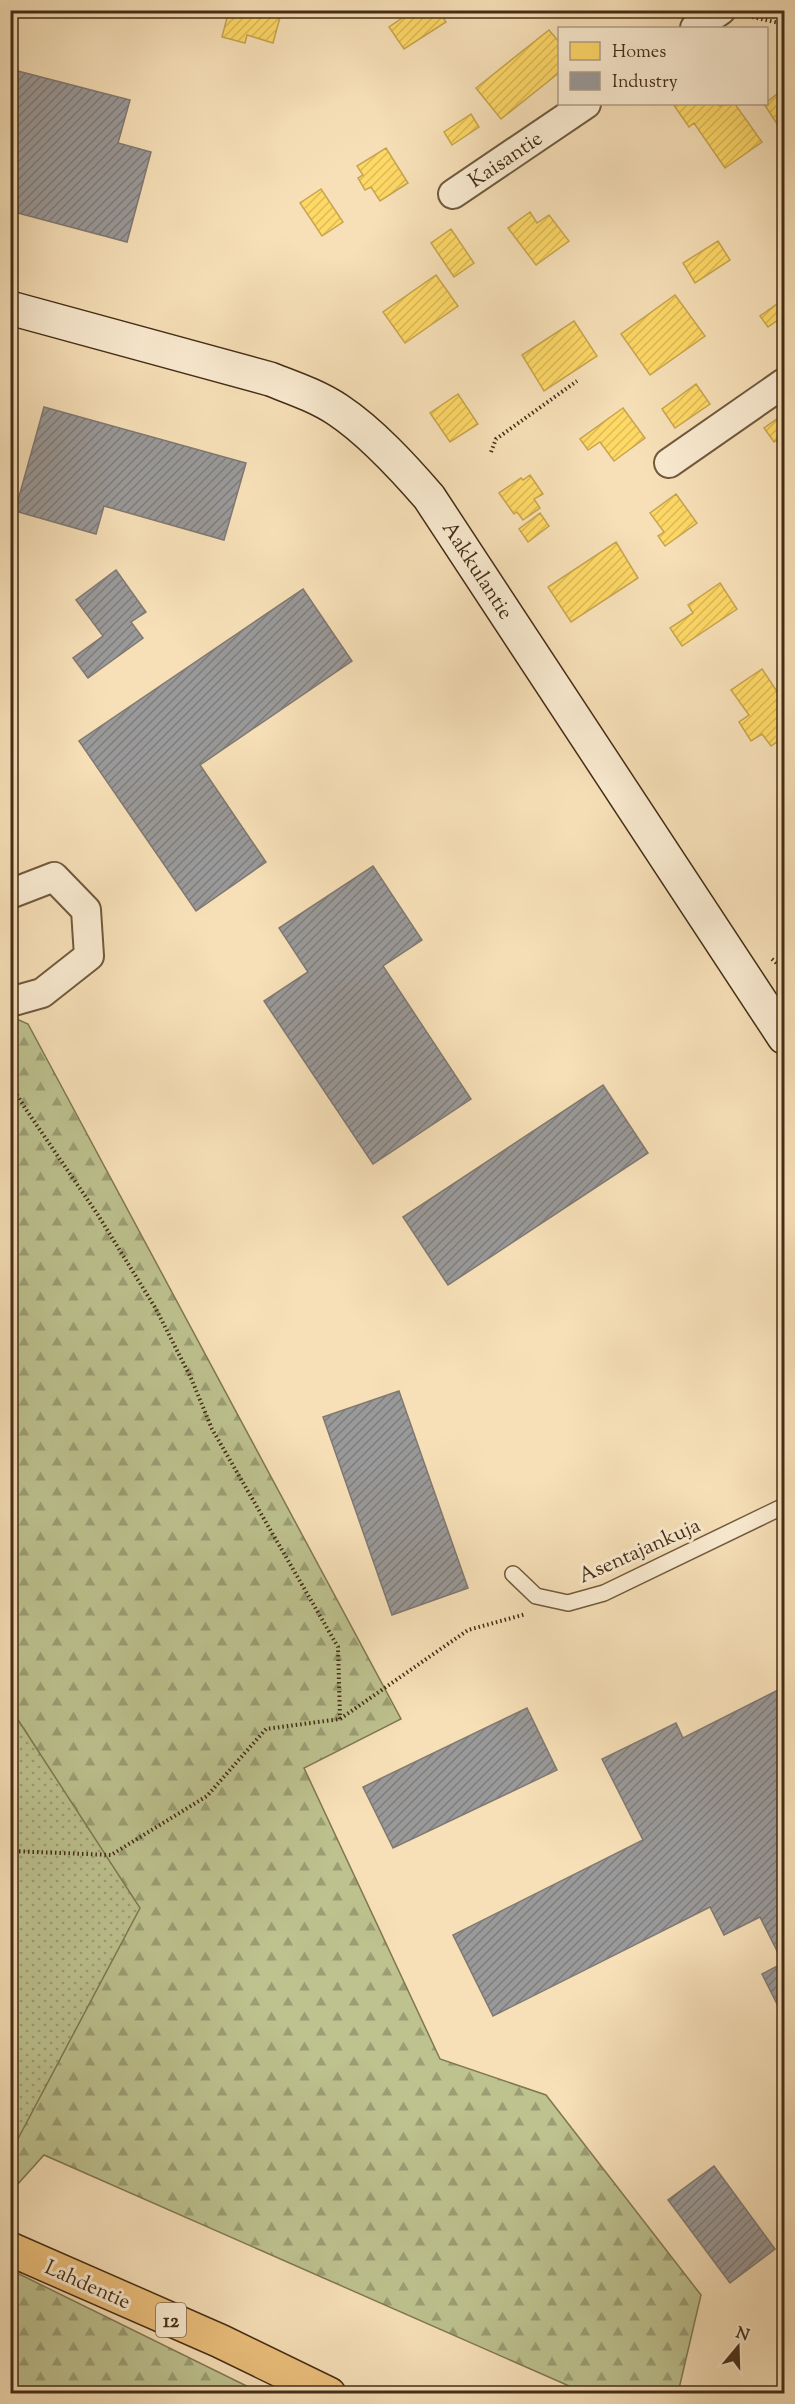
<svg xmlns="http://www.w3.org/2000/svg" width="795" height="2404" font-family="'Sorts Mill Goudy',serif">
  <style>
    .forest { fill: url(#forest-firs); stroke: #807852; stroke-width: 1.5 }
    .park { fill: url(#park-dots); stroke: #807852; stroke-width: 1.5 }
    .homes { fill: url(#homes-hatch); stroke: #c7a54e; stroke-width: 1.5 }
    .industry { fill: url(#industry-hatch); stroke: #807972; stroke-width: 1.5 }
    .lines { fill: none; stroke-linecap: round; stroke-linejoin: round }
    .lane-casing { stroke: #715a3e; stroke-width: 18 }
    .street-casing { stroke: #715a3e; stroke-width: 32 }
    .secondary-casing { stroke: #442d16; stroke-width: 36 }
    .highway-casing { stroke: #442d16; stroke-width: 36 }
    .path { stroke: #442d16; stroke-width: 4; stroke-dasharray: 1.5 3; stroke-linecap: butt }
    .lane { stroke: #faebd1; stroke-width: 15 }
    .street { stroke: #faebd1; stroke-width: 28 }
    .secondary { stroke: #faebd1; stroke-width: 33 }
    .highway { stroke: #ecc07c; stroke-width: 33 }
    .labels { text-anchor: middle; stroke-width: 6; stroke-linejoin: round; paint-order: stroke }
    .shield { fill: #faebd1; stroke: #7b664e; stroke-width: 1.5 }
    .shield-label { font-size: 20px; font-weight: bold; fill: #442d16 }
    .street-label { font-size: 21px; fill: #442d16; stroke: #faebd1 }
  </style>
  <defs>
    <pattern id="forest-firs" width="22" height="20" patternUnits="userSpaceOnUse" patternTransform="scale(1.5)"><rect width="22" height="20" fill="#bdc28f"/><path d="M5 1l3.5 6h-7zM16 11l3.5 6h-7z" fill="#9b9e74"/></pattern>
    <pattern id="park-dots" width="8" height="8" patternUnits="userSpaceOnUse" patternTransform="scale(1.5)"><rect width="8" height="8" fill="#bdc28f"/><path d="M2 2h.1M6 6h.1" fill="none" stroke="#9b9e74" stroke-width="1.8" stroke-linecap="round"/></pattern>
    <pattern id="homes-hatch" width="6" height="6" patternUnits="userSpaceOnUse" patternTransform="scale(1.5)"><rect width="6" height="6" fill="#ffd966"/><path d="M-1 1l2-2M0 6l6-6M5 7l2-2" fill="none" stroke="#dcbb58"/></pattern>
    <pattern id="industry-hatch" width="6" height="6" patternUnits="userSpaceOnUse" patternTransform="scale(1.5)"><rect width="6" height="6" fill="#999"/><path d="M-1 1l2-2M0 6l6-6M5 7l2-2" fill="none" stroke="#7e7d7c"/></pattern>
  </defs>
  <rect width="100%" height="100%" fill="#f7e0b8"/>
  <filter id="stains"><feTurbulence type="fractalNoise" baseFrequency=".00333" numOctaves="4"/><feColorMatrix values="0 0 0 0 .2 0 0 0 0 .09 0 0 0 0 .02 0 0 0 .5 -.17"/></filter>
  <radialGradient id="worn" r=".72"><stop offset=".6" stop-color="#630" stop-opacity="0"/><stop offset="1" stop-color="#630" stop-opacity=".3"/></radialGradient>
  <path class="forest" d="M10,1016l18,8 373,695 -97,49 136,291 106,36 155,200 -23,98h-93l-541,-238 -28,31 -5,-2z
    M11,2270l250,123h-244l-6,-23z"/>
  <path class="park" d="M11,1709l129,199 -129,244z"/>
  <path class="homes" d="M229,10h53l-9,33 -26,-8 -2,8 -23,-6z
    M414,10h24l8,12 -42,27 -15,-22z
    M549,30l11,13v29l-59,47 -25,-31z
    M784,89v43l-1,1 -19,-29z
    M673,104h45l1,2 16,-2 27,38 -37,26 -31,-45 -5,4z
    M471,114l8,13 -27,18 -8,-13z
    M386,148l22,35 -28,18 -9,-14 -6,3 -7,-12 5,-3 -6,-9z
    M321,189l22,33 -21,14 -22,-33z
    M530,212l7,11 12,-8 20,26 -33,24 -28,-37z
    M451,229l23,34 -20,14 -23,-34z
    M718,241l12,19 -35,23 -12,-20z
    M436,275l22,31 -53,37 -22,-31z
    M675,295l30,41 -55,39 -29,-41z
    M784,299v30l-6,-9 -10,7 -8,-11z
    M574,321l23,35 -53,35 -22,-36z
    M696,384l14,20 -35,24 -13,-19z
    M458,394l20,30 -28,18 -20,-29z
    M623,408l22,30 -31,23 -14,-19 -12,8 -8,-11z
    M784,414v21l-10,7 -10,-14z
    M530,475l13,19 -9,5 6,9 -17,12 -6,-8 -3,2 -15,-21 22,-15 2,2z
    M676,494l21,29 -32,23 -7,-10 6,-4 -14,-19z
    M540,513l9,13 -21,16 -9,-13z
    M616,542l22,36 -67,44 -23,-35z
    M720,583l17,26 -55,37 -12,-18 23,-15 -5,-8z
    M762,669l22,33v35l-13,9 -9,-12 -11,7 -12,-19 10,-7 -18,-25z"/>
  <path class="industry" d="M10,69l120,31 -12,43 33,9 -24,90 -117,-31z
    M44,407l202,56 -22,77 -120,-34 -8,28 -81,-23z
    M116,570l30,42 -15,10 12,16 -55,40 -15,-20 30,-22 -27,-36z
    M303,589l49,72 -152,104 66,97 -70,49 -117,-170z
    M373,866l49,74 -39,26 88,133 -98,65 -109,-163 44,-29 -29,-44z
    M603,1085l45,68 -200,132 -45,-68z
    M399,1391l69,197 -76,27 -69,-198z
    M784,1687v331l-22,-44 21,-11 -23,-46 -36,18 -14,-28 -217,109 -40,-81 190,-95 -41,-81 74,-36 7,15z
    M527,1708l30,62 -164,78 -30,-61z
    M714,2166l61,83 -45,34 -62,-83z"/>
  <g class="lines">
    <g class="lane-casing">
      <path id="lane" d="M513,1574l23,22 32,7 36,-10 180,-87"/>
    </g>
    <g class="street-casing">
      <path id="street" d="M695,28l26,-18
        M453,194l133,-90
        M669,463l115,-80
        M10,894l44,-17 32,33 3,46 -47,37 -32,9"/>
    </g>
    <g class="secondary-casing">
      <path id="secondary" d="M10,308l260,71c23,9 47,17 68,31 33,22 65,57 91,87l355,540"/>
    </g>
    <g class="highway-casing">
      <path id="highway" d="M10,2249l210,92 109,53"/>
    </g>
    <path class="path" d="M748,16l36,8
      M491,452l5,-13 81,-58
      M772,959l12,11
      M10,1083l15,25 73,107 58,94 35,69 21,51 126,218 2,72
      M10,1851l101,4 96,-59 59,-67 74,-10 128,-89 58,-16"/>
    <use href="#lane" class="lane"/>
    <use href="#street" class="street"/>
    <use href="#secondary" class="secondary"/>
    <use href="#highway" class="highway"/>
  </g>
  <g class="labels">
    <rect class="shield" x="156" y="2303" width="30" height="34" rx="4.5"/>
    <g class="shield-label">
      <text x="171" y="2327">12</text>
    </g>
    <g class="street-label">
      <text transform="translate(505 159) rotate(-34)" y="7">Kaisantie</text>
      <text transform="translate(478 570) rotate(57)" y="7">Aakkulantie</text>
      <text transform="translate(639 1550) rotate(-24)" y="7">Asentajankuja</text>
      <text transform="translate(88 2284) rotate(24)" y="7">Lahdentie</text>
    </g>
  </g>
  <rect width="795" height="2404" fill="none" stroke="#f7e0b8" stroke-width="36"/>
  <rect x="12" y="12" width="771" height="2380" fill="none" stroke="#442d16" stroke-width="3"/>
  <rect x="18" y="18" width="759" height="2368" fill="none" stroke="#442d16" stroke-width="1.5"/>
  <rect x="558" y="27" width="210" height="78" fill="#faebd1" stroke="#b19f86" stroke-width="1.5"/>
  <rect x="570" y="42" width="30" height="18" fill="#ffd966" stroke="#b19f86" stroke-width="1.5"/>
  <text x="612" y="57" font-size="18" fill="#442d16">Homes</text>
  <rect x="570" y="72" width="30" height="18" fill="#999999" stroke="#b19f86" stroke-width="1.5"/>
  <text x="612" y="87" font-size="18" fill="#442d16">Industry</text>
  <g transform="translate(738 2347) rotate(19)" stroke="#faebd1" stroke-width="4.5" paint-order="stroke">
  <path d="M0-4.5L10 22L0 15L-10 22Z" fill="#442d16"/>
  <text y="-9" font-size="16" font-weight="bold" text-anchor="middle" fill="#442d16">N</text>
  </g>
  <rect width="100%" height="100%" filter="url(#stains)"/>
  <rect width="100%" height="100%" fill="url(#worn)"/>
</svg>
